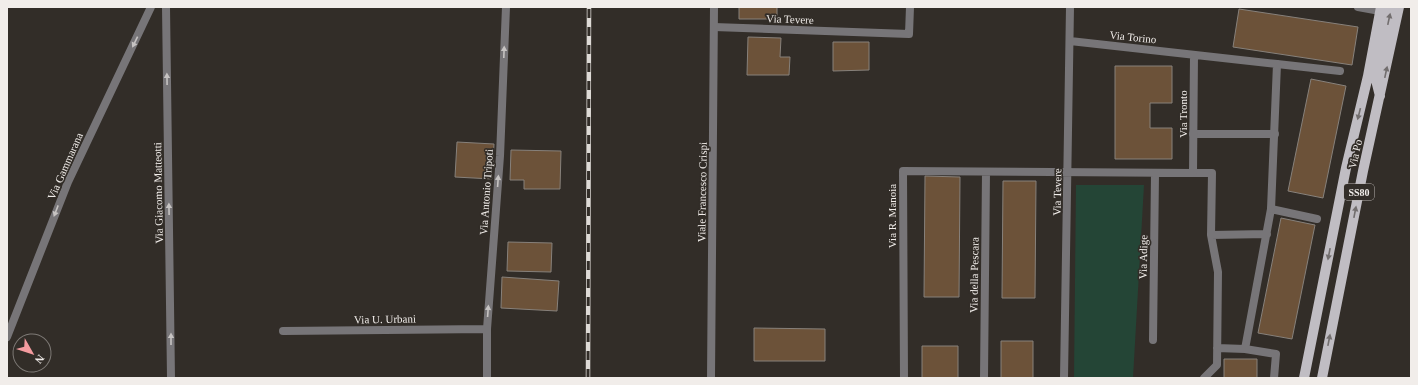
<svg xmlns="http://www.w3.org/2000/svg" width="1418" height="385" font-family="'Times New Roman',serif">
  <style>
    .green { fill: #244536 }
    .building { fill: #6c5239; stroke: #87817b }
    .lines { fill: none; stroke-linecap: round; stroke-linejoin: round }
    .service { stroke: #777578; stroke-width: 8 }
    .minor { stroke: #777578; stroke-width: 8 }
    .tertiary { stroke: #777578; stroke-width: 8 }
    .primary { stroke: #c0bdc3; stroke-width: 10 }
    .rail-casing { stroke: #dedad6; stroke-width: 4.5 }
    .rail { stroke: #322d28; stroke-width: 3; stroke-dasharray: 9; stroke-linecap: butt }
    .oneway { fill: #726e6e }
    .oneway2 { fill: #c6c3c2 }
    .labels { text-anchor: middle; stroke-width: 3.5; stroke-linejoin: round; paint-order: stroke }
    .shield { fill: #322d28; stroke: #b8b3b0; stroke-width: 1 }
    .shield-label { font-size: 10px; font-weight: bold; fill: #f1edea }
    .street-label { font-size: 11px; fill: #f1edea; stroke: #322d28 }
  </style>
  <rect width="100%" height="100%" fill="#322d28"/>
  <path class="green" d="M1076,185h68l-11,193h-59z"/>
  <path class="building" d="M739,7h38v12h-38z
    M1239,9l119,18 -6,38 -119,-18z
    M748,37l33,1 -1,19h10l-1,18h-42z
    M833,42h36v28l-36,1z
    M1115,66h57v37h-22v25h22v31h-57z
    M1311,79l35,7 -23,112 -35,-7z
    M457,142l37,2 -2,35 -37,-2z
    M511,150l50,1 -1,38h-36v-9h-14z
    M925,176l35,1 -1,120h-35z
    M1003,181h33l-1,117h-33z
    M1281,218l34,7 -23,114 -34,-6z
    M508,242l44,1 -1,29 -44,-1z
    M502,277l57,4 -2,30 -56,-3z
    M754,328l71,1v32h-71z
    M1001,341h32v37h-32z
    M922,346h36v32h-36z
    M1224,359h33v19h-33z"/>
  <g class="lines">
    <path class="service" d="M1358,7l22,4
      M714,27l195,7 1,-27
      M1277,64l63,7
      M1193,134h82
      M1193,173h19l-1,62 7,37 -1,93 -13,13
      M1211,235l56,-1
      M1217,348l28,1 31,5 -2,24
      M1245,349l26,-140 46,10"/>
    <path class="minor" d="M166,7l5,371
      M1070,41l207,23 -6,145
      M283,331l204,-2
      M7,337l61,-155 83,-175
      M1153,340l2,-166
      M487,378v-49l13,-173 6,-149
      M904,378l-1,-207 290,2 1,-118
      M984,378l2,-206
      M1064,378l6,-371"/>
    <path class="tertiary" d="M711,378l3,-371"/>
    <path class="primary" d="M1380,96l-4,-16 15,-73
      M1304,378l42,-210 22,-92 13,-69
      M1322,378l41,-207 36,-164"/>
    <g class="rail-casing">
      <path id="rail" d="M588,378l1,-371"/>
    </g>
    <use href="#rail" class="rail"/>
  </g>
  <defs><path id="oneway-solid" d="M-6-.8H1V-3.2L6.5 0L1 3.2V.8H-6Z"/></defs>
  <g class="oneway">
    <use href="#oneway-solid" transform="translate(1389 19) rotate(-78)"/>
    <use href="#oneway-solid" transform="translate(1386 72) rotate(-78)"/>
    <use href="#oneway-solid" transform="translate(1359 114) rotate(104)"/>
    <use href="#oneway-solid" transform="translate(1355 212) rotate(-79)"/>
    <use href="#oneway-solid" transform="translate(1329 254) rotate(101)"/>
    <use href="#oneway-solid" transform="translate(1329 340) rotate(-79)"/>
  </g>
  <g class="oneway2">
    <use href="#oneway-solid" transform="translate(135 42) rotate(116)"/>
    <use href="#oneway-solid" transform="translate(504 52) rotate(-88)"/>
    <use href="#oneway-solid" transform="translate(167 79) rotate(-91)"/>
    <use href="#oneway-solid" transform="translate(498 181) rotate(-86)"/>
    <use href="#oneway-solid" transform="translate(169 209) rotate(-91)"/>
    <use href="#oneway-solid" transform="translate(56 211) rotate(111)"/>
    <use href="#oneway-solid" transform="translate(488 311) rotate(-86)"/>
    <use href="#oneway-solid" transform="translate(171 339) rotate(-90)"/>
  </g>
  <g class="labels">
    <rect class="shield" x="1344" y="184" width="30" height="16" rx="3"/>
    <g class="shield-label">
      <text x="1359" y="196">SS80</text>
    </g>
    <g class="street-label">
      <text transform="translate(790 19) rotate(2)" y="4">Via Tevere</text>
      <text transform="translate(1133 37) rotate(6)" y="4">Via Torino</text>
      <text transform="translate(1183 114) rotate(-90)" y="4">Via Tronto</text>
      <text transform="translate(1355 154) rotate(-77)" y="4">Via Po</text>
      <text transform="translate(65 166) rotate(-66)" y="4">Via Gammarana</text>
      <text transform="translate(486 192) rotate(-86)" y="4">Via Antonio Tripoti</text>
      <text transform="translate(702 192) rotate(-89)" y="4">Viale Francesco Crispi</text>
      <text transform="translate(1057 192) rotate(-89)" y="4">Via Tevere</text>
      <text transform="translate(158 193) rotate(-91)" y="4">Via Giacomo Matteotti</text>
      <text transform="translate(892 216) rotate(-90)" y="4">Via R. Manoia</text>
      <text transform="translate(1143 257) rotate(-89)" y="4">Via Adige</text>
      <text transform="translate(974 275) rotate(-89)" y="4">Via della Pescara</text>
      <text transform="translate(385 319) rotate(-1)" y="4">Via U. Urbani</text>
    </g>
  </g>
  <rect width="1418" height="385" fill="none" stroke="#f1edea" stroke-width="16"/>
  <g transform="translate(32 353) rotate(129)"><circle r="19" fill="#322d28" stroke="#7e7a76"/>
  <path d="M0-3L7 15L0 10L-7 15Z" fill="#f49b9f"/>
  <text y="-6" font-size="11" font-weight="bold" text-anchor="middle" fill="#f1edea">N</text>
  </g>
</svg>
